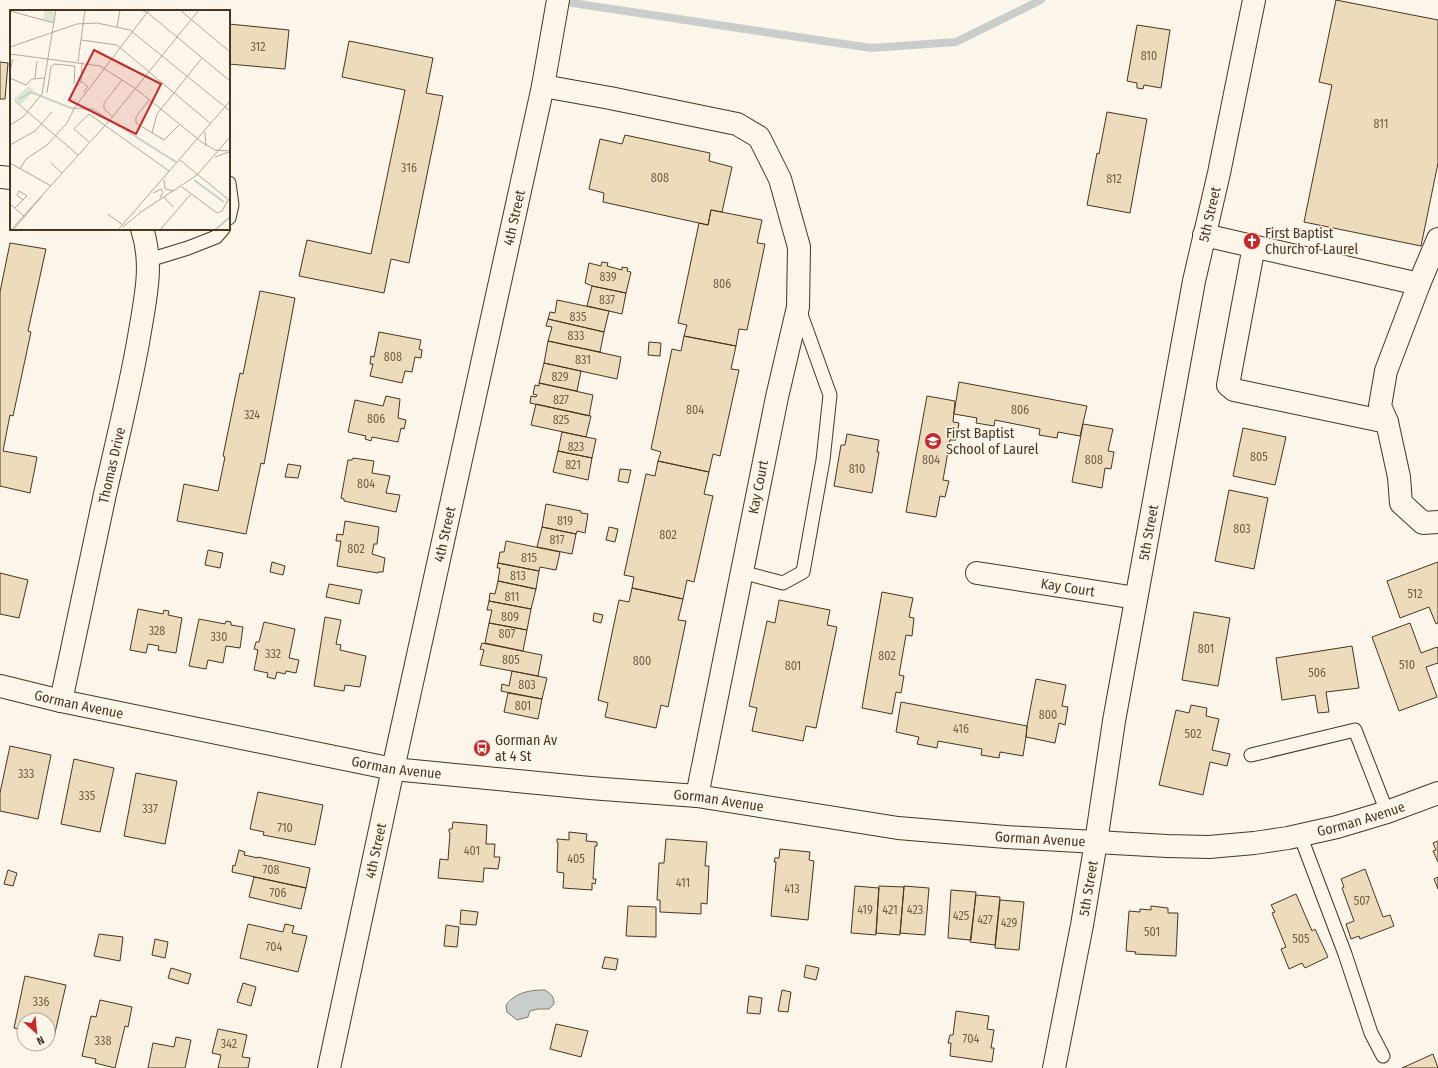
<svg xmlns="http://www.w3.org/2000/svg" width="1438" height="1068" font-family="'Fira Sans Condensed',sans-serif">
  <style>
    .water { fill: #c9cecd; stroke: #887966 }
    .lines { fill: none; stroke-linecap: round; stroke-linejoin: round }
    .stream { stroke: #c9cecd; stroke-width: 8 }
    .building { fill: #ecdcbc; stroke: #4a3520 }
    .service-casing { stroke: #4a3520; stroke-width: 15 }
    .minor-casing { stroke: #4a3520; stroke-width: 24 }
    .tertiary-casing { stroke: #4a3520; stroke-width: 24 }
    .primary-casing { stroke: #4a3520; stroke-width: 24 }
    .service { stroke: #fbf6e9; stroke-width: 13 }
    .minor { stroke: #fbf6e9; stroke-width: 22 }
    .tertiary { stroke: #fbf6e9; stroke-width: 22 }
    .primary { stroke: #fbf6e9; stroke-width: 22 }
    .labels { text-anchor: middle; stroke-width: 3; stroke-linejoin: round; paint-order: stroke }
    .number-label { font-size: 12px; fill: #725f47 }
    .street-label { font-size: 14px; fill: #4a3520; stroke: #fbf6e9 }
    .poi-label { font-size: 14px; fill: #4a3520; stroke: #fbf6e9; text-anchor: start }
    .inset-river { fill: none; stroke: #c9cecd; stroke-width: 2 }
    .inset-road { fill: none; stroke: #b4a999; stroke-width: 1 }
    .view { fill: #c62828; fill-opacity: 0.15; stroke: #c62828; stroke-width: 2 }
    .inset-edge { fill: none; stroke: #4a3520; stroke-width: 2 }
  </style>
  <rect width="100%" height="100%" fill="#fbf6e9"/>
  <path class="water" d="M545,990c6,4 9,6 9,14l-5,5h-11l-8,2 -2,6 -11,3 -10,-8 -1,-7c10,-13 24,-15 39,-15z"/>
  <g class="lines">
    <path class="stream" d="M559,1l312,47 85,-6 85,-42"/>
  </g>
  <path class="building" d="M1336,0l102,20v143l-17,83 -117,-24 28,-137 -13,-3z
    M229,24l60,6 -4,39 -56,-5z
    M1137,25l33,5 -9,58 -17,-3 -1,4 -6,-1v-5l-10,-2z
    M349,41l84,17 -7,35 17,3 -34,167 -18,-4 -7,34 -85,-17 8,-36 64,14 34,-164 -63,-13z
    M0,62l8,1 -3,36h-5z
    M1107,112l40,7 -17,94 -43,-8 10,-52 2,1z
    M625,135l85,18 -1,8 23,6 -10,45 -11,-2 -3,15 -105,-23 1,-9 -15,-4 11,-50 22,5z
    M711,210l51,10 -5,23 8,1 -18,86 -8,-1 -3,17 -52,-10 3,-11 -9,-2 21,-100 9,2z
    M10,243l36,6 -18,82 3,1 -18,84 -3,-1 -7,36 34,6 -7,36 -30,-7v-194z
    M602,262l6,1 -1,3 15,4v-3l6,1 -1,3 4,1 -5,21 -34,-7 -7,-3 4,-20 12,3z
    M592,286l34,7 -4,21 -35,-8z
    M260,291l35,7 -31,166 -3,-1 -15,71 -69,-13 7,-37 34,7 7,-34 -2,-1 17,-83 3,1z
    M557,300l52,11 -5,21 -56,-13 2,-7 5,1z
    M548,319l56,13 -4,20 -52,-11 4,-14 -6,-1z
    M379,332l42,8 -2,9 3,1 -1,8 -6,-1 -3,15 -7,-1 -3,12 -32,-7 3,-12h-3l1,-8 3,1z
    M684,336l52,10 -5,23 8,1 -19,86 -7,-2 -4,18 -51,-11 3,-9 -10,-3 21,-100 9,2z
    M548,341l73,16 -4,22 -73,-16z
    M649,342l12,1 -1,13 -12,-1z
    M544,363l37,8 -4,20 -38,-8z
    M959,382l128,24 -7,30 -22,-4 -1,6 -18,-3 1,-6 -45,-9 -1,6 -18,-3 1,-5 -23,-4z
    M539,383l54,12 -4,21 -59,-13 1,-7 5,1 1,-2 -4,-1 2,-9 4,1z
    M386,396l14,3 -2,19 8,2 -2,9 -3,-1 -3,14 -26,-5 -1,4 -6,-2 1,-3 -18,-4 7,-32 28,6z
    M927,396l28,5 -2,21 6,1 -3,17h-6l-7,40 6,1 -4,16 -5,-1 -4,21 -30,-5z
    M536,404l55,12 -5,21 -55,-12z
    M1083,424l30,5 -5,22 6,1 -3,17 -6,-1 -3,20 -30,-6z
    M1243,428l43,9 -11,48 -42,-9z
    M562,432l34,7 -4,19 -34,-7z
    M847,434l32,6 -2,12h2l-7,41 -38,-7 7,-41h4z
    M558,451l34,7 -4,22 -35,-8z
    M353,458l21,3 -2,12 18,3 -4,17 14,2 -4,17 -52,-11v-2l-3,-1 7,-38h4z
    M658,461l51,11 -5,22 9,2 -19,86 -7,-2 -4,19 -51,-11 2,-11 -10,-2 22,-101 9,2z
    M288,464l13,2 -3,12 -13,-1z
    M620,469l11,1 -3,13 -10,-2z
    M1229,490l39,8 -14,71 -39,-8z
    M546,504l35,7v2l7,1 -3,19 -8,-2 -1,3 -34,-7z
    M345,521l34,6 -2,17h-3l-2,10 13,4 -2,14h-5v1l-41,-7 4,-25h-5l1,-7 6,1z
    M542,527l34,7 -4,20 -35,-7z
    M609,527l9,2 -3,13 -9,-2z
    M506,541l54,11 -4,18 -16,-3 -1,4 -41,-8 2,-11h4z
    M208,550l15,3 -3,15 -15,-3z
    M272,562l13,4 -2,9 -13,-3z
    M1438,562v61l-2,1 -7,-17 -29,11 -13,-37z
    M498,563l41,8 -3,18 -38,-8 2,-13h-3z
    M0,573l28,7 -9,38 -19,-4z
    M498,581l38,8 -5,20 -42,-8 1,-8 5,1z
    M329,584l33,6 -3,14 -33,-7z
    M632,588l51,11 -5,21 8,1 -18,86 -7,-2 -5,23 -51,-11 3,-14 -10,-3 21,-100 10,2z
    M882,592l31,6 -4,19 5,1 -2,18 -6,-1 -7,40 5,1 -3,17 -5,-1 -4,22 -30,-6z
    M779,600l51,10 -3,15 10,2 -21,101 -10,-2 -3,15 -51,-10 5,-23 -8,-2 18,-85 8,2z
    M489,601l42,8 -4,21 -38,-7 3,-13h-5z
    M138,609l25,5 1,-4 5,1 -1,4 14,3 -6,35 -18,-3 1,-4 -11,-2 -2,9 -16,-3z
    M1194,612l36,6 -12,68 -36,-6z
    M594,613l9,2 -2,8 -8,-2z
    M325,617l16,3 -5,24 5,1 -1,5 26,6 -6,31 -15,-2 -1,6 -30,-5z
    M199,619l26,5 1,-3 5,1v3l12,2 -3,21 -14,-2 -3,17 -15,-3 -2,9 -17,-3z
    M264,622l31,7 -6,29 10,2 -3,13 -10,-2 -1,3 -8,-2 -2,7 -8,-2 1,-4 -14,-3 4,-20 -4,-1 2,-7h3z
    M489,623l38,7 -4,21 -38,-8z
    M1410,623l11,30 16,-6 1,1v15l-12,4 11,30 -38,14 -27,-74z
    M482,643l60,12 -4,21 -58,-11 4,-15 -4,-1z
    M1352,646l7,42 -33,4 3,20 -11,1 -3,-18 -33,5 -6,-42z
    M512,671l35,7 -5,21 -41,-8 1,-7 7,2z
    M1036,679l30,6 -4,21 6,1 -3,18 -6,-2 -4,20 -29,-6 1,-11z
    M508,693l34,6 -4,20 -34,-7z
    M901,702l126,24 -1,11 -3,19 -23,-4 -1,6 -18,-3 1,-6 -44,-8 -1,7 -20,-4 2,-7 -23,-5z
    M1191,705l16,3 -1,8 13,3 -7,31 18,4 -3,12 -17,-4 -7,33 -44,-10 17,-75 13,3z
    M10,746l41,9 -13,64 -38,-8v-18z
    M74,759l40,9 -14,64 -39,-8z
    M136,773l41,8 -12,63 -41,-8z
    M258,792l65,13 -8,40 -52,-10 1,-3 -14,-3z
    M453,822l34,3 -1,19h9l-1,13h6l-2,12 -14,-1 -1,14 -45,-4 2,-19 8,1 2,-27 -1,-1v-3h3z
    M569,832l18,2 -1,7 11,1v4h-2l-2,33h3l-1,5 -3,-1v7l-29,-2 1,-15 -7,-1 1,-29 -1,-1v-3l12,1z
    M666,839l41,3 -2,24h4l-2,38 -6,-1v11l-41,-2v-12h-3l2,-37h5z
    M1438,841v21l-5,-11 3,-1 -3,-7z
    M780,849l30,3 -1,8 5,1 -6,59 -37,-4 5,-54h-2l1,-4h4z
    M239,850l6,2 -1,3 14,3v-1l52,11 -4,20 -74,-16 1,-7 2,1z
    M1365,869l18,48 7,-2 4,11 -34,13 -1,-3 -8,3 -5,-15 8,-3 -12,-33 2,-1 -3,-8z
    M8,870l9,3 -4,13 -9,-2z
    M254,877l52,11 -5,21 -52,-12z
    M1438,877v12l-4,-10z
    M855,886l24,2 -3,47 -25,-2z
    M879,886l25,1 -4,48 -24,-2z
    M904,886l25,2 -4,47 -25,-2z
    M951,890l25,2 -5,48 -23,-2z
    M1296,894l16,37 3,-2 13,28 -23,11 -3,-5 -13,6 -8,-20 5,-2 -14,-34 3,-1 -4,-7z
    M976,895l24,2 -5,48 -25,-3z
    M1000,900l24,2 -5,48 -24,-2z
    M628,906l28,1v30l-30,-1z
    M1151,906l17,2v5h10l-2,43 -41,-2 1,-2 -10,-1 3,-40 11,1v-3l11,1z
    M461,910l17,2 -2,13 -16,-1z
    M248,924l35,8 2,-8 9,2 -2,7 15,3 -9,36 -58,-14z
    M446,925l13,2 -2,20 -13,-1z
    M99,934l24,3 -3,24 -26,-5z
    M155,939l13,3 -3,16 -13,-3z
    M605,957l13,2 -2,11 -14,-2z
    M806,965l13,3 -3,12 -12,-3z
    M171,968l20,6 -3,10 -20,-6z
    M25,976l41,9 -12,52 -6,-2v-15h-24v10l-10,-2z
    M243,983l13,4 -5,19 -14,-4z
    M782,990l9,2 -3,20 -10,-1z
    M749,996l13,2 -2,16 -13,-1z
    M100,1000l32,7 -4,20 -3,-1 -10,42 -20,-5 1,-4 -14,-3 9,-40 5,1z
    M956,1011l33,5 -2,13 7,1 -3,18h3l-2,14 -42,-6 1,-13h-3l2,-8h3z
    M556,1024l32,7 -7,26 -31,-8z
    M218,1029l29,6 -5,22 8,1 -2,10h-30l3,-13 -9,-2z
    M176,1037l15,3 -6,28h-37l5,-25 21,4z
    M1433,1054l5,14h-36z"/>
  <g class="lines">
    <g class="service-casing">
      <path id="service" d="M229,183l3,22 -3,13
        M149,260l39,-12 28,-11 7,-8
        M741,572l42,11 20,-11 20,-112 7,-65 -31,-86
        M1251,755l104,-25 32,82
        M1300,835l45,119 26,79 12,23"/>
    </g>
    <g class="minor-casing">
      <g id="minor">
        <path d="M543,86l67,12 127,26 22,13 21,42 19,68 -1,60 -21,90 -80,399"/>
        <path d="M0,177l11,1"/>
        <path d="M1204,235l215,49"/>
        <path d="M1438,239l-19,45 -33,87 -6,35 7,16 7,32 5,23 2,26 22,20 15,-1"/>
        <path d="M1254,246l-26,139 6,5 153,32"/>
        <path id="s1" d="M977,573l159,25"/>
        <path id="s2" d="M61,701c14,-69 29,-138 44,-207 12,-53 25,-105 34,-157 6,-37 15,-72 3,-108"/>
        <path id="s3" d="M1096,842l18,-121 80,-440 25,-108 35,-173"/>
      </g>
    </g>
    <g class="tertiary-casing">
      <g id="tertiary">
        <path id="s4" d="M329,1068l64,-299 150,-683 15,-86"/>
        <path id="s5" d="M1054,1068l28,-143 14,-83"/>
      </g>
    </g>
    <g class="primary-casing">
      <g id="primary">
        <path id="s6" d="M0,686l61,15 332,68 197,19 107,8 201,32 108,9 161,9 42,1 45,-4 34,-5 49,-11 50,-15 51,-19"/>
      </g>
    </g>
    <use href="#service" class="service"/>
    <use href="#minor" class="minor"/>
    <use href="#tertiary" class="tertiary"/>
    <use href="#primary" class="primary"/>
  </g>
  <defs>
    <g id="church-disc" transform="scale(0.9)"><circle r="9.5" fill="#c62828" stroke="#fbf6e9"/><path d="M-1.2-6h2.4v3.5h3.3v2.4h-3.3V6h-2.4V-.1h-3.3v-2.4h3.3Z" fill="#fff"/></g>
    <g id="school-disc" transform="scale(0.9)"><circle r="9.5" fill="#c62828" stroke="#fbf6e9"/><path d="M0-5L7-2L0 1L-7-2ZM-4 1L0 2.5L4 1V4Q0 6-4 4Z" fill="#fff"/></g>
    <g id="bus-disc" transform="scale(0.9)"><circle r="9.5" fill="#c62828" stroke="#fbf6e9"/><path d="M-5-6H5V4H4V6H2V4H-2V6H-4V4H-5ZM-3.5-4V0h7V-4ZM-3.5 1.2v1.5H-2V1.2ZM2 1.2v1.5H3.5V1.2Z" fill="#fff"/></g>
  </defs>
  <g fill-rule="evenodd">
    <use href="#church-disc" x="1252" y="241"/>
    <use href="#school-disc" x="933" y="441"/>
    <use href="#bus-disc" x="482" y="748"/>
  </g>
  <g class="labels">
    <g class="number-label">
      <text x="258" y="51">312</text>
      <text x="1149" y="60">810</text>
      <text x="1381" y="128">811</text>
      <text x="409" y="172">316</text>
      <text x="660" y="182">808</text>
      <text x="1114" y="183">812</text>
      <text x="608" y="281">839</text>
      <text x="722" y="288">806</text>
      <text x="607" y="304">837</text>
      <text x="578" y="321">835</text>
      <text x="576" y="340">833</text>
      <text x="393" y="361">808</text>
      <text x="583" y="364">831</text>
      <text x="560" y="381">829</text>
      <text x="561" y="404">827</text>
      <text x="695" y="414">804</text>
      <text x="1020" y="414">806</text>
      <text x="252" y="419">324</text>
      <text x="376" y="423">806</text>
      <text x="561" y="424">825</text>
      <text x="576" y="451">823</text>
      <text x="1259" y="461">805</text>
      <text x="931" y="464">804</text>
      <text x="1094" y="464">808</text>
      <text x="573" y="469">821</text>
      <text x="857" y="473">810</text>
      <text x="366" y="488">804</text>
      <text x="565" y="525">819</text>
      <text x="1242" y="533">803</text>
      <text x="668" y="539">802</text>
      <text x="557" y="544">817</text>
      <text x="356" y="553">802</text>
      <text x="529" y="562">815</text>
      <text x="518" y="580">813</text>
      <text x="1415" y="598">512</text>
      <text x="512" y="601">811</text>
      <text x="510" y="621">809</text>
      <text x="157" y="635">328</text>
      <text x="507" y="638">807</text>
      <text x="219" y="641">330</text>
      <text x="1206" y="653">801</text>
      <text x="273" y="658">332</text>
      <text x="887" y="660">802</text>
      <text x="511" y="664">805</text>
      <text x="642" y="665">800</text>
      <text x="1407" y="669">510</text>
      <text x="793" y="670">801</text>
      <text x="1317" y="677">506</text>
      <text x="527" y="689">803</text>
      <text x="523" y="710">801</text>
      <text x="1048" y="719">800</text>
      <text x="961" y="733">416</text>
      <text x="1193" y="738">502</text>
      <text x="26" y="778">333</text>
      <text x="87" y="800">335</text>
      <text x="150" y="813">337</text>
      <text x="285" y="832">710</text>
      <text x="472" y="855">401</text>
      <text x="576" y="863">405</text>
      <text x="271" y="874">708</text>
      <text x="683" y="887">411</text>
      <text x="792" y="893">413</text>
      <text x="278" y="897">706</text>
      <text x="1362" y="905">507</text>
      <text x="865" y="914">419</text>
      <text x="890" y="914">421</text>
      <text x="915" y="914">423</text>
      <text x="961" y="920">425</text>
      <text x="985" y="924">427</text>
      <text x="1009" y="927">429</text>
      <text x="1152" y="936">501</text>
      <text x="1301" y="943">505</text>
      <text x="274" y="951">704</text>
      <text x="41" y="1006">336</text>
      <text x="971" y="1043">704</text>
      <text x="103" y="1045">338</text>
      <text x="229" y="1048">342</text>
    </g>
    <g class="street-label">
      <text dy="5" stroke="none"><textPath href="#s3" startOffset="638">5th Street</textPath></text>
      <text dy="5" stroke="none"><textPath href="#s4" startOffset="870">4th Street</textPath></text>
      <text dy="5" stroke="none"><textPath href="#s2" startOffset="241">Thomas Drive</textPath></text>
      <text transform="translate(758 487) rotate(-79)" y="5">Kay Court</text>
      <text dy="5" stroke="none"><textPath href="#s3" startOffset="314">5th Street</textPath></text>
      <text dy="5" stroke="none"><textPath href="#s4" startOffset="546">4th Street</textPath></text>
      <text dy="5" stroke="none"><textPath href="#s1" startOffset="92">Kay Court</textPath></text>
      <text dy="5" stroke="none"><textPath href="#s6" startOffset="81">Gorman Avenue</textPath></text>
      <text dy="5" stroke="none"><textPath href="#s6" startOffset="405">Gorman Avenue</textPath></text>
      <text dy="5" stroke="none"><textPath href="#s6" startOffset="729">Gorman Avenue</textPath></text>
      <text dy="5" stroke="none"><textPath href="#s6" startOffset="1377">Gorman Avenue</textPath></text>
      <text dy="5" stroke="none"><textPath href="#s6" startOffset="1053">Gorman Avenue</textPath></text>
      <text dy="5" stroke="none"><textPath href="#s4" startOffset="222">4th Street</textPath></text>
      <text dy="5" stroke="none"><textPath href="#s5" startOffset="183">5th Street</textPath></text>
    </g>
    <g class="poi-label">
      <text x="1265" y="238">First Baptist<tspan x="1265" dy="16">Church of Laurel</tspan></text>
      <text x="946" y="438">First Baptist<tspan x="946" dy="16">School of Laurel</tspan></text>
      <text x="495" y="745">Gorman Av<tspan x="495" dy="16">at 4 St</tspan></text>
    </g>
  </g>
  <g transform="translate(10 10)">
    <rect width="220" height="220" fill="#fbf6e9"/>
    <path d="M35,0l10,2 -1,11 -11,-3zM18,76l6,4 -13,15 -7,-6z" fill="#dce7d0"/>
    <path class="inset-river" d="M9,89l12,-7 40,16 21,1 84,53M184,170l30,22M205,220l15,-13"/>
    <path class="inset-road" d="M131,0l7,3 82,68M170,0l50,42M0,1l44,12M107,17l3,-17M71,30l36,5 93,78M0,37l67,-23 20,-1 33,7 100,81M0,44l90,12 36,23 67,54 12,7 15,1M68,52l7,-52M0,61l3,-12M0,68l16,7 6,-6 13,-1M25,68l2,-17M71,71l7,6 -5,5M64,79l7,-7 1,-20M37,83l4,-26 3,-3 21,2 -1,18M139,90l-13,17v6l28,17 15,-15M5,91l63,54M103,107l-9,-8v-6l18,-23M0,115l13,-8 19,-23 14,-84M195,122l1,14M142,123l5,-19 45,-56M79,132l-15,-13 15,-15 80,57M0,135l25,-14 17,-19M205,147l14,-5M170,150l50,41M0,153l41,23M41,153l11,10M10,159l6,-10 21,-14 20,-22 8,-16 74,-97M154,170l1,9 9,2M172,177l35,26 5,-2 6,-11M143,183l8,-4 2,3 -3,6M154,187l9,10M0,194l14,12M5,198l12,-12 -8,-5 -2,4 6,5M98,204l15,11M113,217l18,-15 56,-37 33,-38M1,220l98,-109 90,-111M3,220l29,-34M108,220l112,-129M150,220l30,-35"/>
    <path class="view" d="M84,40l67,34 -25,50 -67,-34z"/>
    <rect width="220" height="220" class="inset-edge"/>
  </g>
  <g transform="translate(36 1032) rotate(153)"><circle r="19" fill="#fbf6e9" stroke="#b4a999"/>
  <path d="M0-3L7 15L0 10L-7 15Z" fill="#c62828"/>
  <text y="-6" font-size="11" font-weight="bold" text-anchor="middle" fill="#4a3520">N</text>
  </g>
</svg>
